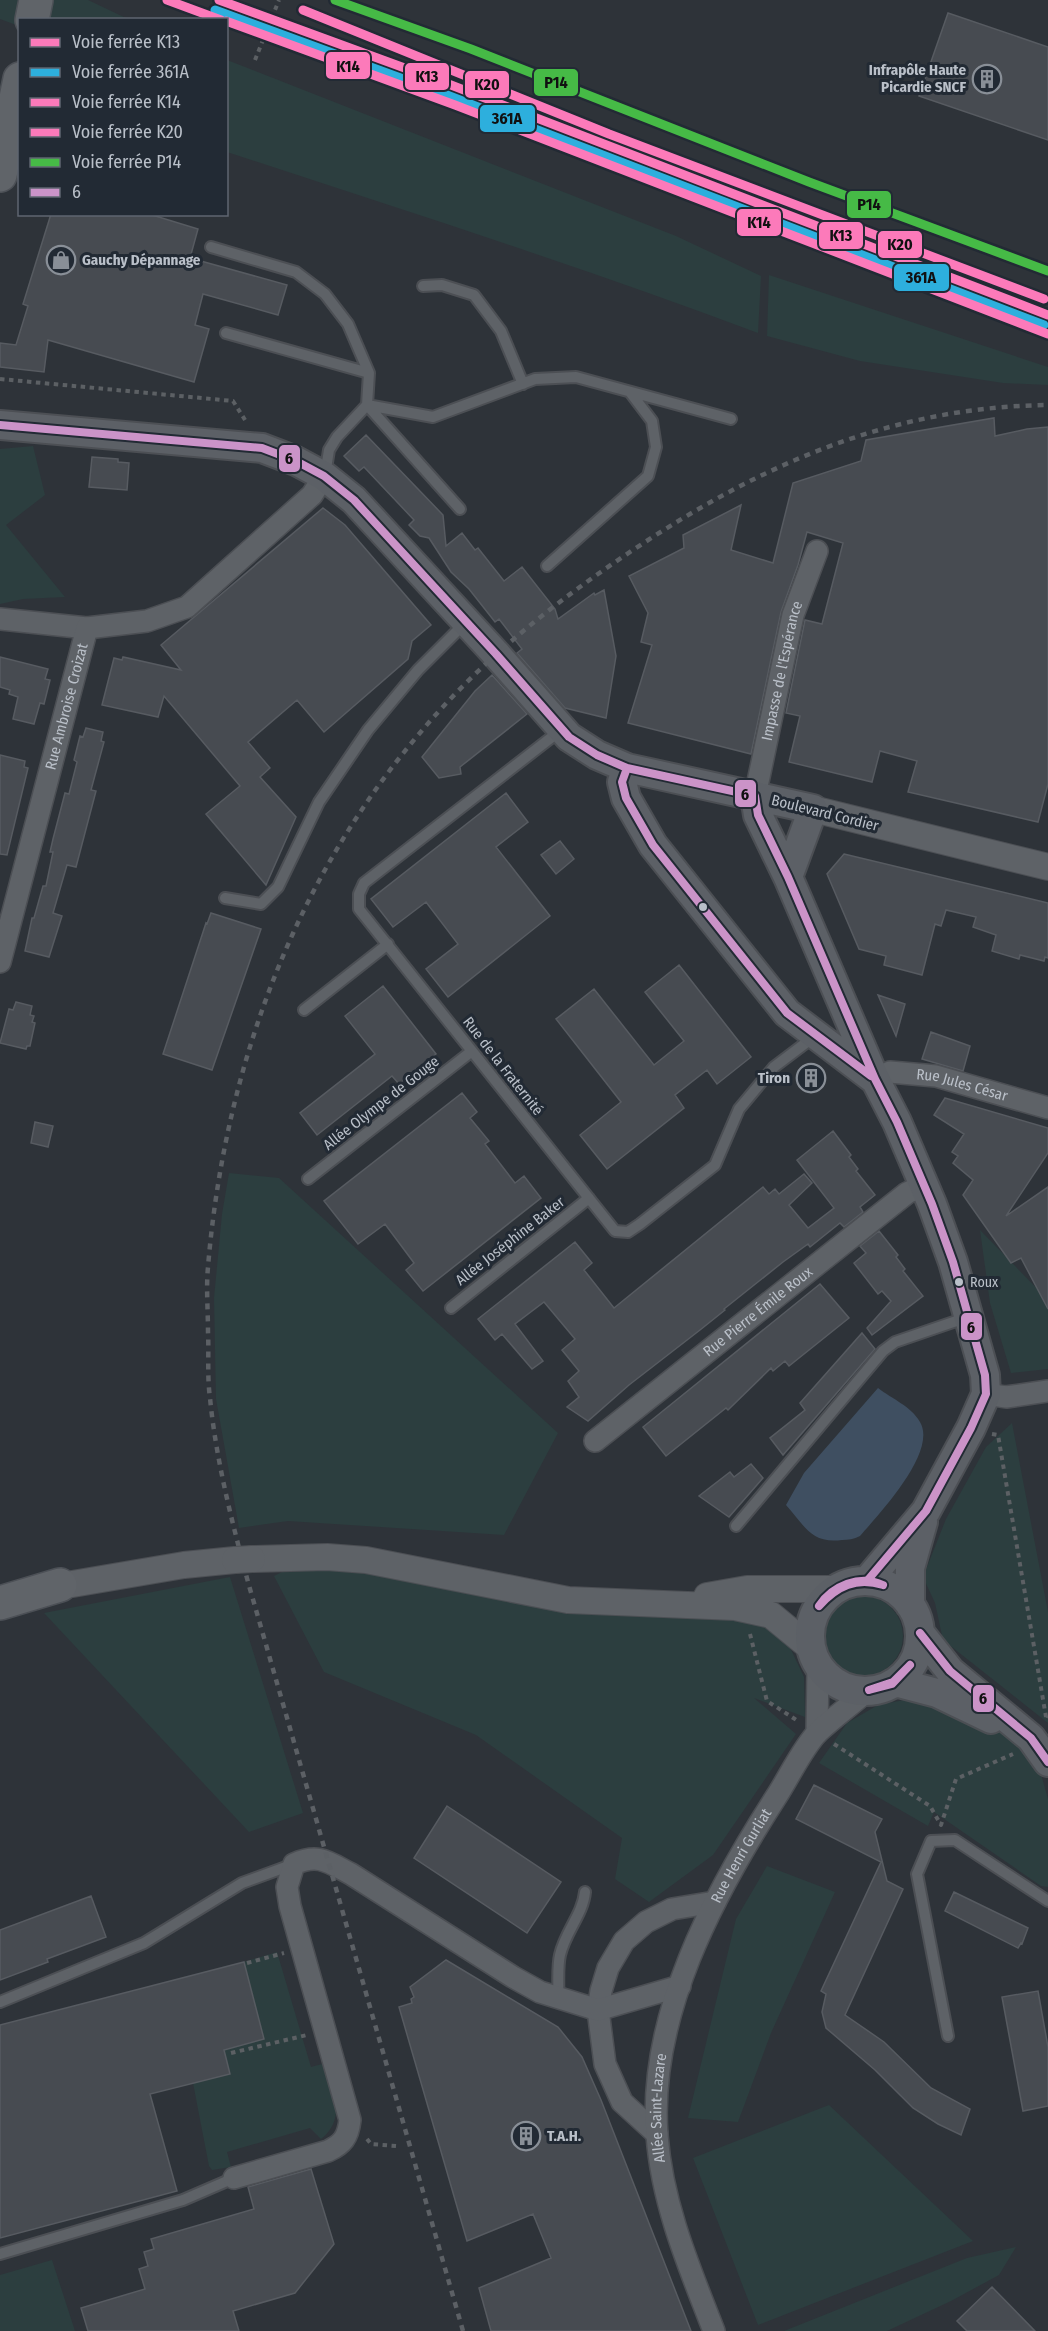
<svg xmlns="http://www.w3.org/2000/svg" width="1048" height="2331" font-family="'Fira Sans Condensed',sans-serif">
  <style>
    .green { fill: #2c3e3f }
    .water { fill: #3f4f61 }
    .building { fill: #474b51; stroke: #575b61; stroke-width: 1.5 }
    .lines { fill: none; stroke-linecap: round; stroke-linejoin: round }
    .service-casing { stroke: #4c4f54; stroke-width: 14 }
    .minor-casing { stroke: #4c4f54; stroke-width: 24 }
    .tertiary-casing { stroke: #4c4f54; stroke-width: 28 }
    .secondary-casing { stroke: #4c4f54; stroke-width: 32 }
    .primary-casing { stroke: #4c5056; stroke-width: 36 }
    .path { stroke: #5c6064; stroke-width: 4; stroke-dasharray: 4.5 4.5; stroke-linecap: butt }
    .service { stroke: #5e6267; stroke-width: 10 }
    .minor { stroke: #5e6267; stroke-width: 21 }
    .tertiary { stroke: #5e6267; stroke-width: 26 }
    .secondary { stroke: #5c6066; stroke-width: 28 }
    .primary { stroke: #606469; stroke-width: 33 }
    .rail { stroke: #5c6065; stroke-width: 4.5; stroke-dasharray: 6 6; stroke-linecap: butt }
    .tertiary-bridge-casing { stroke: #4c4f54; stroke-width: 28; stroke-linecap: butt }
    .tertiary-bridge { stroke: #5e6267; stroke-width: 26 }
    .bus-1-casing { stroke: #222a34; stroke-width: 12 }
    .bus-1 { stroke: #cb93c8; stroke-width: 8 }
    .rail-1-casing { stroke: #222a34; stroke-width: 14 }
    .rail-2-casing { stroke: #222a34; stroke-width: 14 }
    .rail-3-casing { stroke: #222a34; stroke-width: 14 }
    .rail-4-casing { stroke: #222a34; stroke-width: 14 }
    .rail-5-casing { stroke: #222a34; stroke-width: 14 }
    .rail-1 { stroke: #fc7aba; stroke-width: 9 }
    .rail-2 { stroke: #2dafdd; stroke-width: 9 }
    .rail-3 { stroke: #fc7aba; stroke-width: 9 }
    .rail-4 { stroke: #fc7aba; stroke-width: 9 }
    .rail-5 { stroke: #46ba46; stroke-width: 9 }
    .bus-dot { fill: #bac0c9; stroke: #222a34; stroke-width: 2 }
    .labels { text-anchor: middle; stroke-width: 6; stroke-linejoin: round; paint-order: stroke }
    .bus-label { font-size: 14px; fill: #bac0c9; stroke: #222a34; text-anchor: start }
    .poi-label { font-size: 15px; font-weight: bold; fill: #bac0c9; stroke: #222a34; text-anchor: end }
    .street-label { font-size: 15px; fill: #bac0c9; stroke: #222a34 }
    .line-badge { stroke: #222a34; stroke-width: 2 }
    .pale-badge-label { font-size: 16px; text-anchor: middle; font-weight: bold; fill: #111 }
  </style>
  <rect width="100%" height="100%" fill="#2e3339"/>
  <path class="green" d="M0,0h88l40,19 -108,1 -1,6 -19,-7z
    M227,60l449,176 85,40 -3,57c-176,-66 -354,-123 -531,-181z
    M769,275l279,92v18l-45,-2 -143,-22 -93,-25z
    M33,446l12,49 -39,30 59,72 -42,2 -23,5v-155z
    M229,1173l50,5 279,255 -54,102 -216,-14 -49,7 -23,-129 -2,-101 8,-84z
    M980,1230l68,70v69l-37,4 -21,-70z
    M1012,1423l36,189v111l-105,-83 -8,-37 -12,-26 23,-58 40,-72z
    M296,1565l149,18 162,32 108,2 50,4 20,16 19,40 1,40 -51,-19 42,36 -83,121 -64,47 -34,-23 7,-41 -146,-103 -152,-63 -50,-96z
    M230,1577l73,236 -54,19 -205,-219z
    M823 1636a40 40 0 1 1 80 0a40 40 0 1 1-80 0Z
    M931,1695l74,39 32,26 11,39v88l-7,-1 -107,-74 -6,14 -109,-63 28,-40 31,-18z
    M767,1866l68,26 -64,141 -33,89 -50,-4 48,-199z
    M277,1952l34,115 11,-3 3,7 3,-1c7,25 17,50 -7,69l-11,-11 -83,24 4,15 -19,3 -3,-4 -16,-83 37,-9 -6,-24 40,-11 -20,-77z
    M829,2105l144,136 -215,84 -65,-167z
    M1016,2247l-17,28 -48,26 -64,30h-103l183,-73z
    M52,2260l23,71h-75v-56z"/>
  <path class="water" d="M878,1388c14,11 33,18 42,34 18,30 -42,93 -60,114 -6,3 -12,4 -18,4 -31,4 -37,-14 -56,-35l18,-32z"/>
  <path class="building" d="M948,13l100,34v93l-129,-44z
    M51,214h98l49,15 -8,29 97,27 -9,30 -75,-21 -8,31 14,4 -15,53 -146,-42 -4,32 -44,-5v-24l16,2 12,-39 -5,-2z
    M994,418l1,18 32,-7 21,-2v357l-10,38 -130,-30 9,-31 -37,-10 -8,31 -83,-20 11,-46 -14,-3 19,-93 17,4 21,-81 -36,-11 -9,33 -17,47 -30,142 -123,-31 24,-78 -11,-3 7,-29 -19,-37 55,-28 -1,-13 58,-30 -10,45 42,13 20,-80 68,-22 5,-21z
    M366,435l77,80 3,31 16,-13 13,17 3,-2 26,33 18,-14 33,42 3,10 36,-26 1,2 9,-5 12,66 -10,62 -41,-10 -48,-55 5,-4 -23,-30 -4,3 -26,-33 -18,-17 -22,-34 -9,-2 -11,-11 5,-5 -50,-53 -5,4 -15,-15z
    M92,457l26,2v3l11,1 -2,27 -38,-3z
    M323,508l22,17 86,100 -19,16 -4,18 -84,73 -27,-32 -49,42 22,26 -10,9 36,40 -30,68 -60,-71 34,-28 -76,-90 -6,21 -56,-12 12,-47 8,2 1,-3 58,13 -20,-25z
    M0,657l48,12 -3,10 5,1 -6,24 -4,-1 -6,21 -21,-5 5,-22 -9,-3 1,-4 -10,-3z
    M492,675l35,39 -67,53 1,7 -22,4 -17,-21 53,-66z
    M86,728l17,4 -2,9 3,1 -13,48 5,1 -20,76 -9,-2 -14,48 9,3 -13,41 -24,-6 7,-33h2l9,-32h3l7,-34h-3l3,-13 12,-46 4,1 8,-32 -3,-2 6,-24 3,1z
    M0,755l25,6 -1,6 4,1 -21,87 -7,-1z
    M506,793l22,29 -32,25 54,69 -102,81 -22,-28 32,-25 -32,-42 -33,25 -22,-28z
    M560,841l14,18 -18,15 -15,-19z
    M844,854l204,49v55l-3,-1 -1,4 -24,-6 -1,4 -27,-8 4,-16 -23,-8 3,-10 -30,-7 -5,16 -6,-2 -13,51 -38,-10 2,-9 -27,-7 -32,-75z
    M211,913l50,16 -49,141 -49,-16 43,-131 1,1z
    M679,965l72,92 -34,27 -10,-14 -32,25 9,13 -77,61 -27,-34 41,-33 -65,-83 38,-30 60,76 30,-24 -39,-49z
    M383,986l53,68 -37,30 -7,-8 -75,59 -17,-22 75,-59 -30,-38z
    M878,995l27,9 -9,32 -11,-25z
    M16,1002l16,4 -2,9 4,1 -2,6 3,1 -5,23h-3l-1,3 -26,-6 9,-34 4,1z
    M931,1032l39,14 -7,25 -41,-12z
    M462,1093l15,19 -7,6 19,23 -4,3 30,39 9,-7 17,22 -118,93 -17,-21 8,-7 -29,-39 -27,20 -34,-43z
    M945,1098l103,30v25l-42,63 42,-29v122l-27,-51 -10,5 -48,-68 10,-15 -20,-17 5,-7 -6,-4 12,-18 -30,-19z
    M35,1122l18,4 -5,21 -17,-4z
    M833,1131l18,24 -2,2 9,12 -2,2 19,24 -15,12 3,5 -19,15 -4,-4 -30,24 -2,-3 -25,18 -59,47 1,1 -25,20 -71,55 -41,36 -21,-14 12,-10 -11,-16 11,-10 -17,-21 13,-11 -31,-37 -29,22 28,37 -11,8 -30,-35 -7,6 -17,-21 97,-77 17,21 -8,7 30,38 149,-121 6,7 6,-5 4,5 25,-20 8,9 -23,22 19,23 26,-20 -37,-48z
    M879,1231l19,24 -2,2 9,12 -2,2 20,25 -51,39 -5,-7 24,-27 -9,-10 -4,3 -24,-31 12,-10 -6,-7z
    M820,1284l29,34 -60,48 -4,-5 -12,10 -2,-3 -43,42 -2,-2 -60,48 -23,-29z
    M862,1333l13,16 -92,106 -13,-17 35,-28 -5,-7z
    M751,1464l12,14 -34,39 -30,-21 31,-24 4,5z
    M814,1785l68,34 -7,13 12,49 16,8 -58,126 39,27 47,46 39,21 -9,26 -23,-11 -25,-16 -38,-38 -49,-42 -4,-16 4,-18 -5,-3 60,-129 -85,-43z
    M447,1806l114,76 -34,51 -113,-75z
    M954,1892l74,36 -6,16 -1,-1 -3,5 -73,-37z
    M91,1896l15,41 -59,22 1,3 -48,18v-50z
    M446,1960l112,67 24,30 19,43 90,231h-200l-12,-43 72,-30 -18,-44 -66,27 -68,-234 13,-4 -1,-4 3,-2 -4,-10z
    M244,1962l20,77 -40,11 6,24 -80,20 27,97 -177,47v-213z
    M1038,1991l10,56v59l-25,5 -21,-114z
    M311,2169l23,75 -39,49 -62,18 6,20h-151l-7,-23 64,-19 -6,-20 9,-3 -4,-14 10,-3 -3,-10 103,-30 -6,-22z
    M992,2287l43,44h-68l-10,-10z"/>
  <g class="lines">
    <g class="service-casing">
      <path id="service" d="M211,247l85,25 29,22 23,30 21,49 -2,32 -30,32 -8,13 -4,25
        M423,286l19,-1 32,10 27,36 22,53
        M226,333l143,40
        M460,509l-93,-104 66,12 102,-38 41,-2 155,42
        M547,566l101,-90 8,-29 -4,-26 -22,-29
        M561,730l-197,153 -5,11v15l256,322 13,1 12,-8 75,-59 24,-56 35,-42 41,-31
        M225,898l36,6 17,-17 41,-85 49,-72 50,-60 48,-48
        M304,1010l84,-66
        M308,1179l164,-128
        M451,1308l138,-110
        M736,1526l147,-175 12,-9 73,-25
        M558,1998c1,-14 -1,-30 2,-43 5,-23 23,-41 25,-63
        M0,2002l144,-59 98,-60 52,-19
        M948,2036l-31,-162 14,-33 24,-1 93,61
        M0,2254l183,-54 51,-22"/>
    </g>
    <g class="minor-casing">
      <g id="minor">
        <path d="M0,619l87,9"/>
        <path id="s1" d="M755,796l38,-181 24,-64"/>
        <path id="s2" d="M0,962l87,-334 60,-7 40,-14 125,-112 12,-19"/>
        <path id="s3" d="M875,1079l15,-7 46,4 112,32"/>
        <path d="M986,1394l20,3 42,-6"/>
        <path id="s4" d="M595,1441l312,-248 17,-8"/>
        <path d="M817,1733l1,-67"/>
        <path d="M657,2134l-35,-32 -17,-38 -7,-54 3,-19 7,-23 16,-27 22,-19 26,-13 43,-7"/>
        <path d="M234,2178l94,-27c15,-7 20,-14 22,-31l-60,-214 -3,-19 7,-23c25,-11 34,-2 57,10l162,103 27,15 58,18 82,-24"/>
        <path id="s5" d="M714,2331c-25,-64 -52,-127 -57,-196 -9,-119 56,-240 119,-338 12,-18 27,-50 42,-65 15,-14 33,-27 49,-41"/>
      </g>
    </g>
    <g class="tertiary-casing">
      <path id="tertiary" d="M813,809l235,58
        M252,1559l75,-2 39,3 202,40 167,7 36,8 40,33
        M43,1589l141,-24 51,-5
        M707,1596l40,-7h88"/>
    </g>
    <g class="secondary-casing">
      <path id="secondary" d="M0,425l262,23 34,13 28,15 30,24 142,154 73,83 28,18 30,13 186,41 -25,68
        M627,768l-5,14 4,16 27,47 134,168 87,66
        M755,796l3,19 30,62 87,202 22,43 35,82 21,58 32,113 1,19 -15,34 -45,83 -59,70
        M810 1636a55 55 0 1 1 110 0a55 55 0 1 1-110 0Z
        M910,1605v-37l13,-46
        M920,1633l30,38 81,67 17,24
        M895,1682l42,11 54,26"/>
    </g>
    <g class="primary-casing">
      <path id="primary" d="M32,20l4,-20
        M0,175l20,-96
        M0,1603l60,-18"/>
    </g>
    <path class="path" d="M255,60l24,-60
      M0,379l233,22 14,22
      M992,1434l6,1 48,282 -2,3
      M750,1634l17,67 31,20
      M834,1744l96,62 11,19 15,-46 57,-25
      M247,1963l37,-10
      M231,2053l76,-18
      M367,2139l4,5 25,2"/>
    <use href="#service" class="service"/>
    <use href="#minor" class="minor"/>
    <use href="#tertiary" class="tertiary"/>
    <use href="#secondary" class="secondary"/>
    <use href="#primary" class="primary"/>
    <path class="rail" d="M463,2331l-215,-749c-16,-60 -32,-122 -38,-184 -3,-22 -1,-44 -2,-66 0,-22 -2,-44 0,-65 16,-194 84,-384 211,-533 62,-74 137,-133 217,-186 128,-85 257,-141 412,-143"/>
    <g class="tertiary-bridge-casing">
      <path id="tertiary-bridge" d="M235,1560l17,-1"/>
    </g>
    <use href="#tertiary-bridge" class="tertiary-bridge"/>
    <g class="bus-1-casing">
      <path id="bus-1" d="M0,425l262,23 34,13 28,15 30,24 142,154 73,83 28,18 30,13 128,28 3,19 30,62 87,202 22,43 35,82 21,58 32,113 1,19 -15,34 -45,83 -59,70
        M627,768l-5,14 4,16 27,47 134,168 84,63
        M819,1606c13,-20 41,-32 64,-21
        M819,1606c18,-20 37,-29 64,-21
        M920,1633l30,38 81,67 17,24
        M869,1690l23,-6 18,-19
        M869,1690l24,-8 17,-17"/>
    </g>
    <use href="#bus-1" class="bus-1"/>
    <g class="rail-1-casing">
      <path id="rail-1" d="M219,0l232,85 597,230"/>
    </g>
    <g class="rail-2-casing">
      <path id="rail-2" d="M215,10l232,85 597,230"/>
    </g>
    <g class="rail-3-casing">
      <path id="rail-3" d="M167,0l54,20
        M226,21l229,84 593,229"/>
    </g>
    <g class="rail-4-casing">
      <path id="rail-4" d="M303,10l306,124 435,165"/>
    </g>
    <g class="rail-5-casing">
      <path id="rail-5" d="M335,0l136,49 338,133 239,89"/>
    </g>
    <use href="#rail-1" class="rail-1"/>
    <use href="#rail-2" class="rail-2"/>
    <use href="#rail-3" class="rail-3"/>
    <use href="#rail-4" class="rail-4"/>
    <use href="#rail-5" class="rail-5"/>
  </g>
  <defs>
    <g id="building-ring" transform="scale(1.5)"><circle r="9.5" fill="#222a34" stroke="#898f97" stroke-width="1.5"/><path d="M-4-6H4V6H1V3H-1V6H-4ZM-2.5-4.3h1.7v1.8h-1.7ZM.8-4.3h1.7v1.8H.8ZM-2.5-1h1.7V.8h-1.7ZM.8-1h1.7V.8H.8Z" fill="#898f97"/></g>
    <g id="shop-ring" transform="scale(1.5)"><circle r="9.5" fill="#222a34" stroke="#898f97" stroke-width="1.5"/><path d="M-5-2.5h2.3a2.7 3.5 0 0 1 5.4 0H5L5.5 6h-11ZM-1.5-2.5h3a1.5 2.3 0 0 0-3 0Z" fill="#898f97"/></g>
  </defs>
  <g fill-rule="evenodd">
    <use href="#building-ring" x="987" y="79"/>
    <use href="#shop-ring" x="61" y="260"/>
    <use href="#building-ring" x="811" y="1078"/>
    <use href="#building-ring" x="526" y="2136"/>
  </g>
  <g class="bus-dot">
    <circle cx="703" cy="907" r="5"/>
    <circle cx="959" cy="1282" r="5"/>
  </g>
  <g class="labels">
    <g class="bus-label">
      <text x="970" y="1287">Roux</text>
    </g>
    <g class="poi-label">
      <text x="966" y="75">Infrapôle Haute<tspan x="966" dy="17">Picardie SNCF</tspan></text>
      <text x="82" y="265" text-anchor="start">Gauchy Dépannage</text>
      <text x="790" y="1083">Tiron</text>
      <text x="547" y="2141" text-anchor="start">T.A.H.</text>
    </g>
    <g class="street-label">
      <text dy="5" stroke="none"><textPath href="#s1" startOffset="128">Impasse de l'Espérance</textPath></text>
      <text dy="5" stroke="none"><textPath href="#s2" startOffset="264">Rue Ambroise Croizat</textPath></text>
      <text transform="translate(825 813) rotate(14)" y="5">Boulevard Cordier</text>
      <text transform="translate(503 1066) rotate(52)" y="5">Rue de la Fraternité</text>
      <text dy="5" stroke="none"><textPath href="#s3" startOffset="90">Rue Jules César</textPath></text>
      <text transform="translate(381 1103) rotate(-38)" y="5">Allée Olympe de Gouge</text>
      <text transform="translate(510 1241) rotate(-38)" y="5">Allée Joséphine Baker</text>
      <text dy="5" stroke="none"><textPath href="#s4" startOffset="208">Rue Pierre Émile Roux</textPath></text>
      <text dy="5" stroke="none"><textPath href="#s5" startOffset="501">Rue Henri Gurliat</textPath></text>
      <text dy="5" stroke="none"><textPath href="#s5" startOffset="232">Allée Saint-Lazare</textPath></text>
    </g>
  </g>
  <g class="line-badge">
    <rect x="325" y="51" width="46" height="29" rx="6" fill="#fc7aba"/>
    <rect x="404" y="62" width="46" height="29" rx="6" fill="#fc7aba"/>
    <rect x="533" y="68" width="46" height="29" rx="6" fill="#46ba46"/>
    <rect x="464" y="70" width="46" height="29" rx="6" fill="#fc7aba"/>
    <rect x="479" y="104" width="57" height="29" rx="6" fill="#2dafdd"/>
    <rect x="846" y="190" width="46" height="29" rx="6" fill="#46ba46"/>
    <rect x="736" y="208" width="46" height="29" rx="6" fill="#fc7aba"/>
    <rect x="818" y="221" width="46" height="29" rx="6" fill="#fc7aba"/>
    <rect x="877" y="230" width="46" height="29" rx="6" fill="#fc7aba"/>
    <rect x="893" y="263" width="57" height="29" rx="6" fill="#2dafdd"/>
    <rect x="278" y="444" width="23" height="29" rx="6" fill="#cb93c8"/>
    <rect x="734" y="779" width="23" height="29" rx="6" fill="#cb93c8"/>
    <rect x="960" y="1312" width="23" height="29" rx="6" fill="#cb93c8"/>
    <rect x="972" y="1684" width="23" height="29" rx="6" fill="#cb93c8"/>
  </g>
  <g class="pale-badge-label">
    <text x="348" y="72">K14</text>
    <text x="427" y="82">K13</text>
    <text x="556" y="88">P14</text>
    <text x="487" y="90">K20</text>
    <text x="507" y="124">361A</text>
    <text x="869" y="210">P14</text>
    <text x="759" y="228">K14</text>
    <text x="841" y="241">K13</text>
    <text x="900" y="250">K20</text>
    <text x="921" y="283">361A</text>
    <text x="289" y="464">6</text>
    <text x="745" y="800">6</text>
    <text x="971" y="1333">6</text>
    <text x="983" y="1704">6</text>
  </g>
  <rect x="18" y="18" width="210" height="198" fill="#222a34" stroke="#5f6670" stroke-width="1.5"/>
  <rect x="30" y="38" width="30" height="9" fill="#fc7aba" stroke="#5f6670" stroke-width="1.5"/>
  <text x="72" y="48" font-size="18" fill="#bac0c9">Voie ferrée K13</text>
  <rect x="30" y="68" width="30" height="9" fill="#2dafdd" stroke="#5f6670" stroke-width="1.5"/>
  <text x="72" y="78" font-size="18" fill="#bac0c9">Voie ferrée 361A</text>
  <rect x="30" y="98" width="30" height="9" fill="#fc7aba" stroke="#5f6670" stroke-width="1.5"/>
  <text x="72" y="108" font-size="18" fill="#bac0c9">Voie ferrée K14</text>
  <rect x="30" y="128" width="30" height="9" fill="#fc7aba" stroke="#5f6670" stroke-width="1.5"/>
  <text x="72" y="138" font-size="18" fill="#bac0c9">Voie ferrée K20</text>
  <rect x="30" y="158" width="30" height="9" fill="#46ba46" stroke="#5f6670" stroke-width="1.5"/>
  <text x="72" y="168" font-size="18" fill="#bac0c9">Voie ferrée P14</text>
  <rect x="30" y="188" width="30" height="9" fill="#cb93c8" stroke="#5f6670" stroke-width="1.5"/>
  <text x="72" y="198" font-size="18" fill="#bac0c9">6</text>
</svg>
